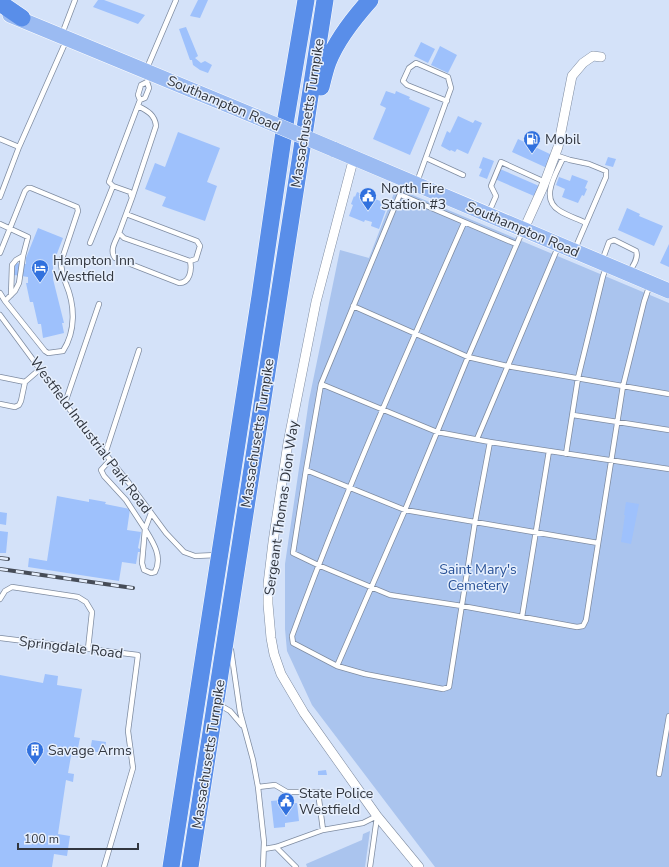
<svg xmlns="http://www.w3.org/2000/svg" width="669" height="867" font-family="'Nunito Sans',sans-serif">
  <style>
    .green { fill: #aac4ee }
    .building { fill: #9ec1fc }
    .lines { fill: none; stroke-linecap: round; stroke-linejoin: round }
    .lane-casing { stroke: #7f8ca1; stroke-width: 6 }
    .street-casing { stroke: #7f8ca1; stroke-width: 10 }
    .primary-casing { stroke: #fff; stroke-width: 16 }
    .highway-casing { stroke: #fff; stroke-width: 18 }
    .lane { stroke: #fff; stroke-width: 4.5 }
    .street { stroke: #fff; stroke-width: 9 }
    .primary { stroke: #9bbbf2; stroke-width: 15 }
    .highway { stroke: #598ee9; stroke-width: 17 }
    .rail-casing { stroke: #464c57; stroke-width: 4 }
    .rail { stroke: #e6effd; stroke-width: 2.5; stroke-dasharray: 8; stroke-linecap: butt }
    .primary-bridge-casing { stroke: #fff; stroke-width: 16; stroke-linecap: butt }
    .primary-bridge { stroke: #9bbbf2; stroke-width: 15 }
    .labels { text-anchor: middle; stroke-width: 3; stroke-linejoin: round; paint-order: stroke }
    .street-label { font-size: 14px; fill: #31363f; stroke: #e6effd }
    .poi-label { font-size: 14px; fill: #31363f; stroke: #e6effd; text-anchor: start }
    .park-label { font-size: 14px; fill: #295297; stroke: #e6effd }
  </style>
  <rect width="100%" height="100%" fill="#d4e2f9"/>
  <path class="green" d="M396,188l273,115v564h-234l-123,-162 -25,-54 -2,-22v-65l24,-164 31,-150 29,8z
    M370,831l-5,36h-58l-1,-3 56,-24 1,-6z"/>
  <path class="building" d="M98,0h6l41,15 -7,9 -45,-17z
    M198,0h10l-8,18 -10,-2z
    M186,27l12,29 -3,2 6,5 4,-2 7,4 -4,8 -8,-3 -7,-5 -1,-5h-2l-11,-31z
    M421,42l14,7 -7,14 -14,-7z
    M440,46l17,9 -9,18 -17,-8z
    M386,91l9,3 1,-3 14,6 -1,2 21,9 -20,47 -37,-16 13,-31 -6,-3z
    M458,116l15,7 2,-3 7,3 -14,31 -11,-5 -2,3 -4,-2 -1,1 -9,-5 6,-15 3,2z
    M178,132l42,16 -13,34 10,4 -12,35 -43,-15 4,-9 -21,-8 10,-26 10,4z
    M518,139l34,16 -5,13 -35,-16z
    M483,157l11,4 -7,18 -8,-3 3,-7 -3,-1z
    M608,157l8,2 -3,8 -8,-2z
    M500,169l39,17 -5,10 -39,-17z
    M572,175l16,6 -3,7 2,1 -3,7 -2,-1 -4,8 -16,-6 3,-8 -9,-4 3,-8 11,4z
    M357,192l31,12 -9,25 -8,-3 1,-4 -7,-2 -1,2 -15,-6 4,-11 -2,-1 3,-8 1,1z
    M627,208l13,6 -1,2 24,10 -9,20 -36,-16z
    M38,228l25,10 -10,26v15l11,44h-2l2,10 -21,5 -2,-14h-3l-5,-22h-3l-4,-19h2v-6l-14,-2 1,-12 11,1v-6z
    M669,244v23l-9,-4z
    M57,496l32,6v-3l17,3 -1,2 25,5 -3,21 14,2 -3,16 2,1v3h-2l-2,12 -14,-2 -3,19 -91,-14 1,-9 18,3z
    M626,502l13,2 -8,40 -10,-2 4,-27h-1z
    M0,512l7,1 -1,12 -6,-1z
    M0,531l8,1 -2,21h-6z
    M45,674l13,2 -1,9 25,4 -8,48 6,1 -2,10 4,1 -1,9 -10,-2 -3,17 6,1 -1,8 -7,-2 -8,54 12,2 -3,20 -13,-2 -2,13h-52v-192l43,8z
    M92,740l14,2 -2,11 -14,-2z
    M326,770l1,5h-9v-4z
    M282,800v4l15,-1 2,18 -14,2v4l-11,1 -3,-27z"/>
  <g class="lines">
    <g class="lane-casing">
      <path id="lane" d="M62,34l13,-34
        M147,68l29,-68
        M147,82l-6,3 -3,10 2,5 5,-2 4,-10 -2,-6 3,-8
        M0,139l19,8
        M555,155l15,5 19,4 17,7v6l-31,72
        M426,158l37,17
        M563,158c-7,16 -24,41 -3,53 8,5 18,8 26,12
        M405,182l-84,202 -15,86 -13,83 25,12 72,30 72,11 115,21 6,-1 3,-6 37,-234 21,-84 6,-18
        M417,182l34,-94 -3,-11 -32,-14 -7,5 -6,13 4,4 40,16
        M401,195l115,49
        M0,197l19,-50 47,-106
        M132,198l24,-72c-1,-11 -8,-15 -18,-20
        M489,212l7,-16 -5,-10 10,-24 44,20
        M126,214l71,27 3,5 -4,13 -6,2 -66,-23 -5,-5 13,-35 -2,-6 -17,-6 -4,-4 31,-82
        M464,223c-60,136 -121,273 -172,413l1,7 44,23 28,8 78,15 6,-2 26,-165 15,-80
        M0,224l28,13 -5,19 -4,27 -4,8 -10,10
        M119,233c-3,8 -10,17 -4,25l64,25c11,0 13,-13 11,-22
        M90,243l23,-57
        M0,253l25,-62 3,-3h3l46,19 1,4 -17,51c0,9 2,14 5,22 9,21 10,47 -3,67l-15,2 -3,-2 -40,-50 -5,-8
        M602,261l7,-19 5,-2 22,11c3,7 -3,15 -7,21
        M11,295l1,-30 4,-5 7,-4
        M353,306l115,51 39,9 162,28
        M0,315l73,99 56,69 37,50 18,19 11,4 22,-1
        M0,377l25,5
        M321,384l116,48 53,10 179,27
        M65,403l34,-99
        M0,404l15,3 4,-2 2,-4 4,-19 15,-13
        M573,415l96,15
        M477,439l81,-192
        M105,454l34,-104
        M566,454l12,-76 25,-102 3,-8
        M110,460l-9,10 3,6 22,24 19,29 -3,34 2,7 7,3 4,-1c8,-15 -2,-30 -10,-43l6,-16
        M306,470l99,40 193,33
        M0,599l5,-8 7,-4 66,10 8,5 6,10 -4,37
        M522,617l27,-166
        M0,638l138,17 -10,76 5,37 -29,99
        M231,650l9,62 13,48 5,27 6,55 -1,25
        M337,666l68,-156 63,-153 54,-125
        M218,704l12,7 12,14
        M659,774l10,-58
        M258,787l17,-2 12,7h31l5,38
        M276,847l20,20
        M264,849l12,-2 47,-17 40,-7 14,-7
        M370,867l7,-50"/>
    </g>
    <g class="street-casing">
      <path id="street" d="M354,157l-38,145 -28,141 -15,99 -5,42v20l3,34 3,16 7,20 23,39 73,103 42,51
        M524,229l19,-42 15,-40 14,-71 11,-13 10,-7 8,1"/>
    </g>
    <g class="primary-casing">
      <path id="primary" d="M10,15l247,102
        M333,149l336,142"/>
    </g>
    <g class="highway-casing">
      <path id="highway" d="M0,3l22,15
        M321,87c2,-8 4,-17 7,-25 9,-23 25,-43 42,-62
        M171,867l89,-571 26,-178 20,-118
        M190,867l135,-867"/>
    </g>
    <use href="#lane" class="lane"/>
    <use href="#street" class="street"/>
    <use href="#primary" class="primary"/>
    <use href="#highway" class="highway"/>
    <g class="rail-casing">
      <path id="rail" d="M0,558l8,1
        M0,569l133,19"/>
    </g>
    <use href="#rail" class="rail"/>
    <g class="primary-bridge-casing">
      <path id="primary-bridge" d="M257,117l76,32"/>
    </g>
    <use href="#primary-bridge" class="primary-bridge"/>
  </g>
  <defs>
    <g id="fuel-pin" transform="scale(0.9)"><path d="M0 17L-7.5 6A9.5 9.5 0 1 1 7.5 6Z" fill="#3171de" stroke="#e6effd"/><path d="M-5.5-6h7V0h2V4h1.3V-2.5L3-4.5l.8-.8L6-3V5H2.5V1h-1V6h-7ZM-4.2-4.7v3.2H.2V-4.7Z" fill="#fff"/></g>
    <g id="civic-pin" transform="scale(0.9)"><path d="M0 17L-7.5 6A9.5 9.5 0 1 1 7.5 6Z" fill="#3171de" stroke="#e6effd"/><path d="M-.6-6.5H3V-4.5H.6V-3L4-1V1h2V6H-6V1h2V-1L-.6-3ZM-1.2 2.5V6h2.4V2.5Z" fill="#fff"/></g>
    <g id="hotel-pin" transform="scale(0.9)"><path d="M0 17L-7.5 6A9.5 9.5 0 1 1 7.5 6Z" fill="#3171de" stroke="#e6effd"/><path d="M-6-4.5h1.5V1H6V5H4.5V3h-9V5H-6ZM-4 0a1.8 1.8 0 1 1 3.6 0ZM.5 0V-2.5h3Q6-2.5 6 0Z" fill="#fff"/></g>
    <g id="building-pin" transform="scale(0.9)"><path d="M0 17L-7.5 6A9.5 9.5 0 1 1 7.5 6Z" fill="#3171de" stroke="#e6effd"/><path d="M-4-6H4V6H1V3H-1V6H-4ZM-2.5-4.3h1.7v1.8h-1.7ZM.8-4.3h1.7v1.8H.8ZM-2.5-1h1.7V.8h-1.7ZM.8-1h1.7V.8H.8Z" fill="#fff"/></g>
  </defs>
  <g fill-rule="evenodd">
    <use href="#fuel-pin" x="532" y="139"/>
    <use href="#civic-pin" x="368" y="196"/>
    <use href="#hotel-pin" x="40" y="268"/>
    <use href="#building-pin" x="35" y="750"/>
    <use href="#civic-pin" x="286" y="801"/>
  </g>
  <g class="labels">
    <g class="street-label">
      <text transform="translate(224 103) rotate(23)" y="5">Southampton Road</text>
      <text transform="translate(307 113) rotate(-81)" y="5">Massachusetts Turnpike</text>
      <text transform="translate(523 229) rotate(23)" y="5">Southampton Road</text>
      <text transform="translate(257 433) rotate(-81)" y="5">Massachusetts Turnpike</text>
      <text transform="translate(91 435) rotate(53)" y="5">Westfield Industrial Park Road</text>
      <text transform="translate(281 508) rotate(-82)" y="5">Sergeant Thomas Dion Way</text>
      <text transform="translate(71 647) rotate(7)" y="5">Springdale Road</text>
      <text transform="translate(208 754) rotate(-81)" y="5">Massachusetts Turnpike</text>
    </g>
    <g class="poi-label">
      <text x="545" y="144">Mobil</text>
      <text x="381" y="193">North Fire<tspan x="381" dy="16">Station #3</tspan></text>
      <text x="53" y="265">Hampton Inn<tspan x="53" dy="16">Westfield</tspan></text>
      <text x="48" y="755">Savage Arms</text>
      <text x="299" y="798">State Police<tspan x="299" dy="16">Westfield</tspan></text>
    </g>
    <g class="park-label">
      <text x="478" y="574">Saint Mary's<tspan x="478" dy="16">Cemetery</tspan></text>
    </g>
  </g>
  <path d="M18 843v6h120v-6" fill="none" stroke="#31363f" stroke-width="2"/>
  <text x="24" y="843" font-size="12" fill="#31363f" stroke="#e6effd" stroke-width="3" paint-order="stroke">100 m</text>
</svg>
